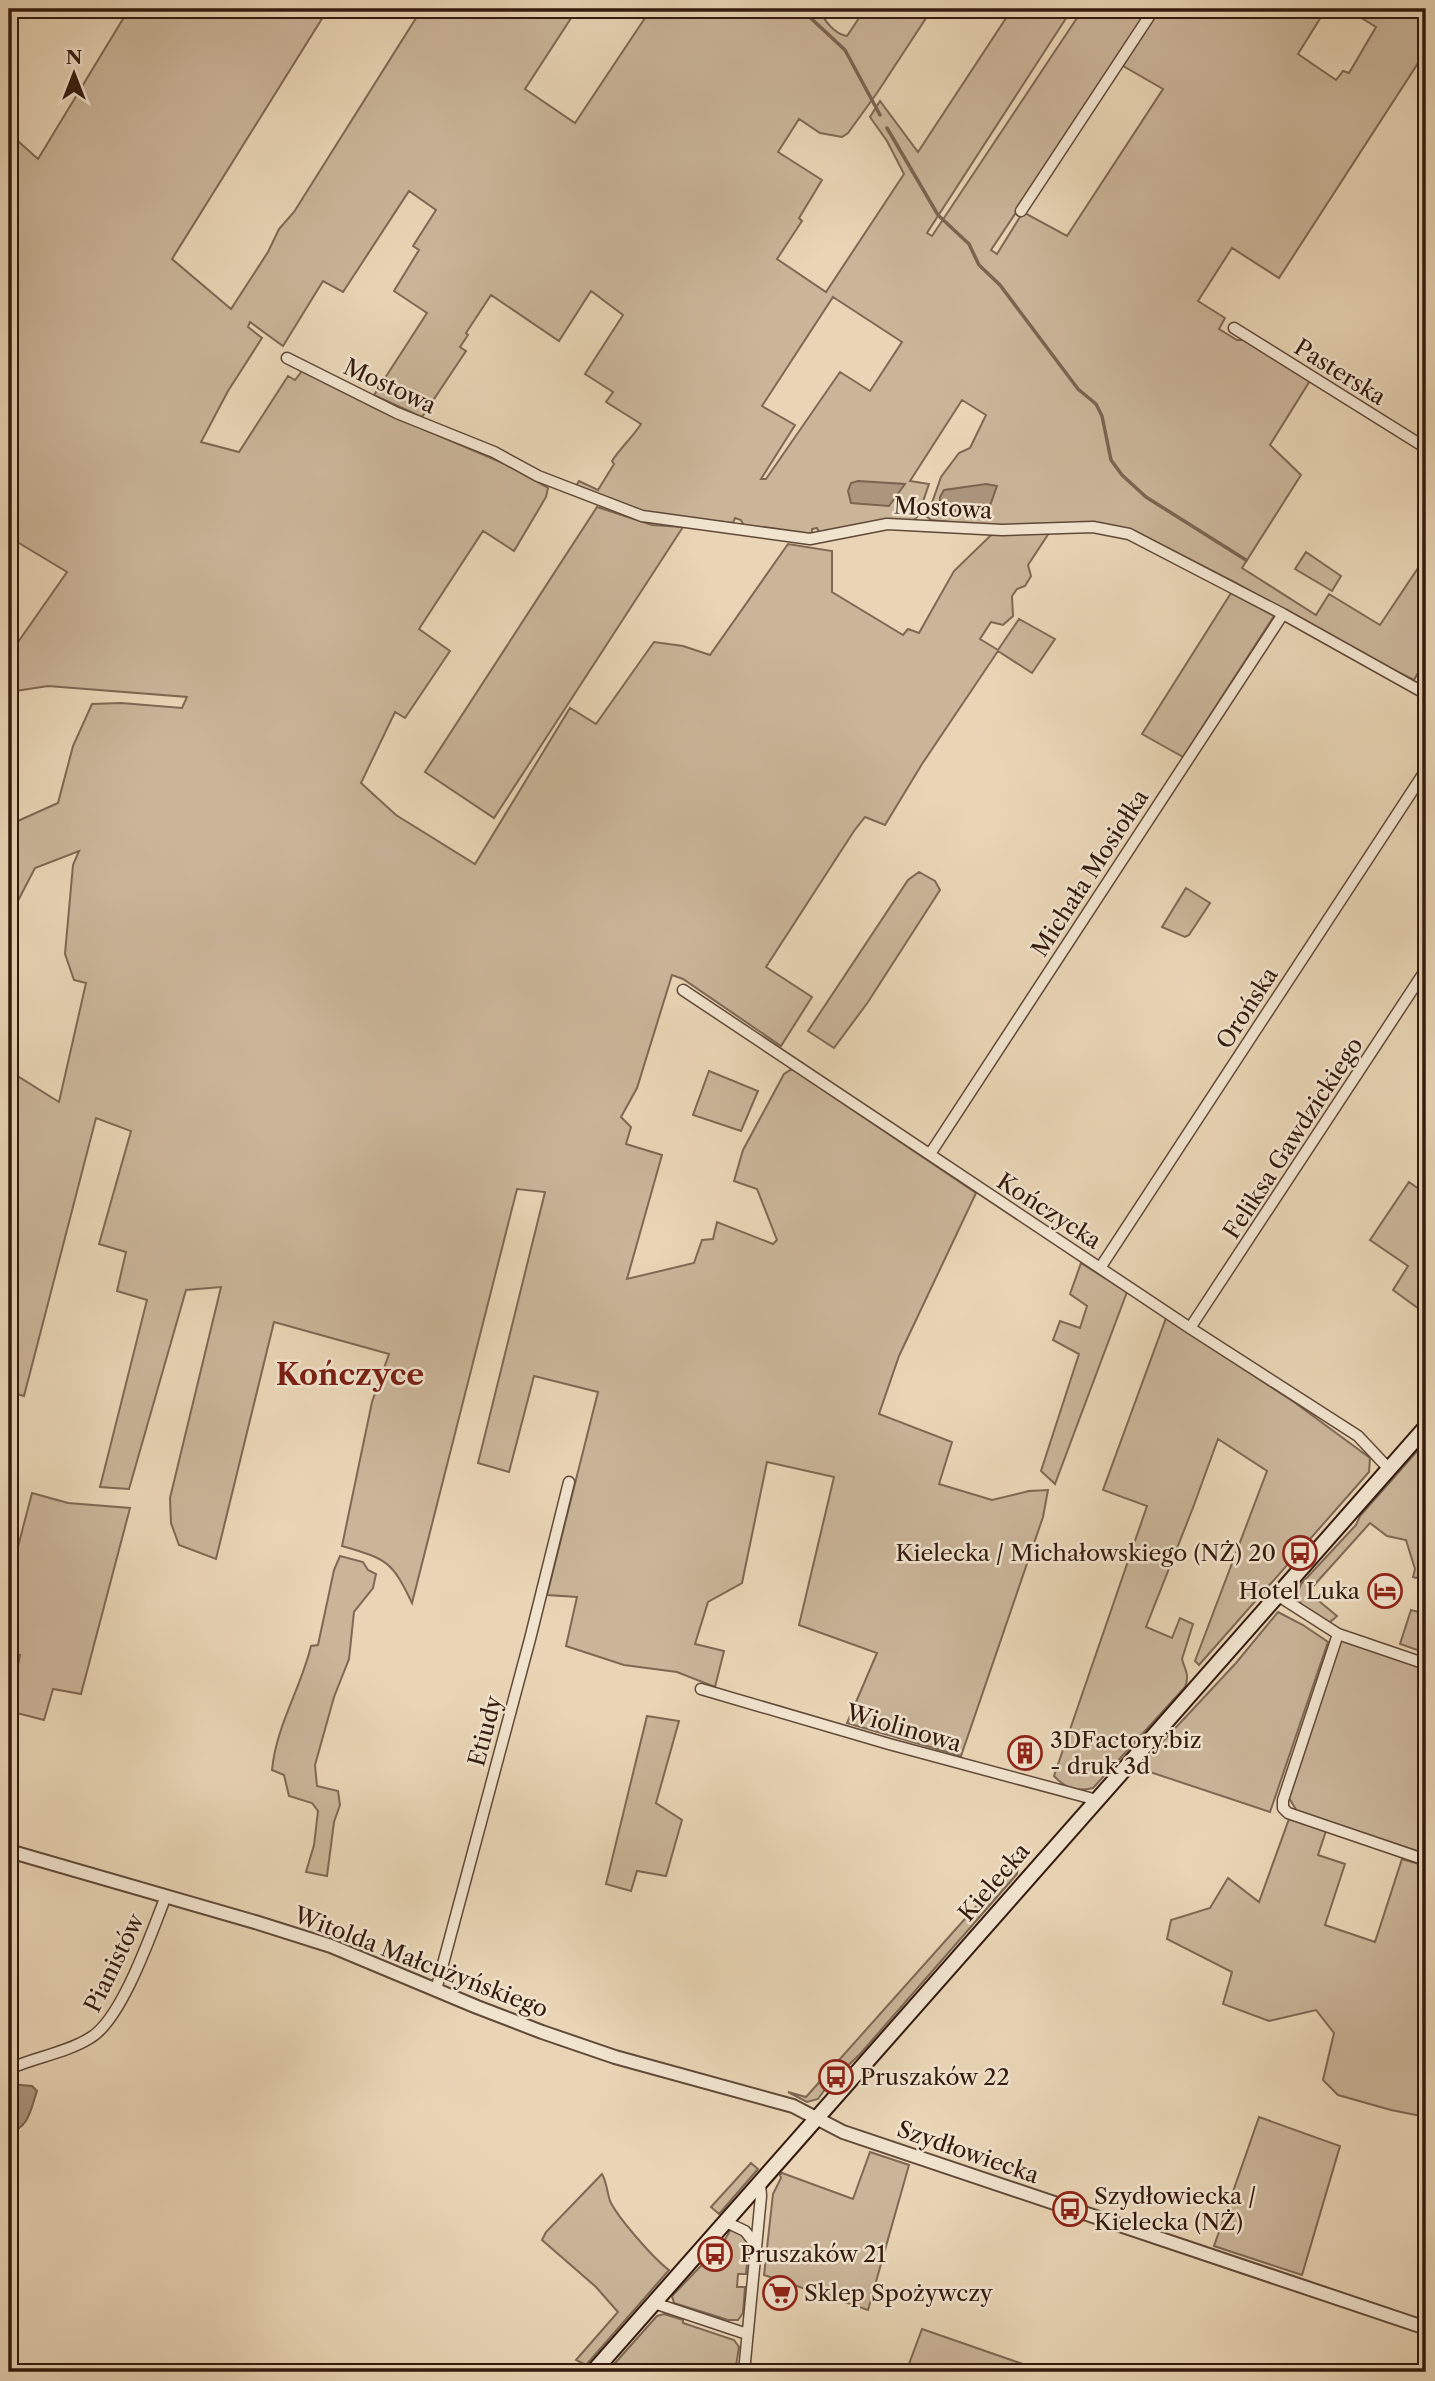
<svg xmlns="http://www.w3.org/2000/svg" width="1435" height="2381" font-family="'Libre Caslon Text',serif">
  <style>
    .green { fill: #cab599; stroke: #7e6854; stroke-width: 2; fill-rule: evenodd }
    .water { fill: #ab957c; stroke: #7b6450; stroke-width: 2 }
    .lines { fill: none; stroke-linecap: round; stroke-linejoin: round }
    .stream { stroke: #7b6450; stroke-width: 3.5 }
    .minor-casing { stroke: #604938; stroke-width: 13 }
    .tertiary-casing { stroke: #604938; stroke-width: 16 }
    .secondary-casing { stroke: #331a0e; stroke-width: 18 }
    .minor { stroke: #f1e4cf; stroke-width: 10 }
    .tertiary { stroke: #f1e4cf; stroke-width: 12 }
    .secondary { stroke: #f1e4cf; stroke-width: 14 }
    .labels { text-anchor: middle; stroke-width: 5; stroke-linejoin: round; paint-order: stroke }
    .street-label { font-size: 23px; fill: #331a0e; stroke: #f1e4cf }
    .poi-label { font-size: 23px; fill: #331a0e; stroke: #f1e4cf; text-anchor: start }
    .district-label { font-size: 30px; font-weight: bold; fill: #7a1f14; stroke: #f1e4cf }
  </style>
  <rect width="100%" height="100%" fill="#e9d5b5"/>
  <filter id="stains"><feTurbulence type="fractalNoise" baseFrequency=".00286" numOctaves="4"/><feColorMatrix values="0 0 0 0 .2 0 0 0 0 .09 0 0 0 0 .02 0 0 0 .5 -.17"/></filter>
  <radialGradient id="worn" r=".72"><stop offset=".6" stop-color="#630" stop-opacity="0"/><stop offset="1" stop-color="#630" stop-opacity=".3"/></radialGradient>
  <path class="green" d="M129,9h199l-156,250 59,50 37,-57 11,-23 15,-17 122,-194 -15,-9h176l-52,80 50,34 76,-114h168c5,11 15,25 28,27l18,-27h67l-55,84 -29,40 -6,4 -22,-4 -21,-14 -21,33 44,28 -23,38 3,3 -25,38 49,33 78,-118 -17,-33 -17,-24 10,-16 38,51 94,-143h60l-145,224 5,3 151,-227h68l-160,241 6,4 26,-42 44,24 96,-147 -40,-23 35,-57h168l-28,45 38,26 7,-9 6,2 27,-46 -29,-18h79v52l-2,-7 -145,224 -47,-30 -34,53 27,17 -6,11 18,11h10l64,39 -41,66 31,30 -59,93 74,47 13,-21 51,31 46,-69v130l-4,-3 3,-5 -7,-5 -4,7 -49,-24 -129,-73 -103,-53c-46,-12 -90,-4 -136,-4 -22,-1 -44,-4 -66,-6l-4,-3 14,-40 18,-24 11,-5 16,-33 -24,-15 -52,81 19,3 -11,32 -5,5h-36l-57,14 -3,-7 -5,1v6l-68,-9 -3,-6 -6,-2 -2,5 -90,-10 -67,-27 3,-5 19,9 16,-26 -2,-3c9,-14 20,-23 29,-37l-35,-22 7,-10 -28,-18 38,-59 -32,-24 -32,50 -68,-46 -25,38 2,2 -8,12 6,4 -44,66 -48,-22 53,-82 -33,-22 25,-41 -6,-4 23,-36 -27,-19 -66,101 -20,-11 -40,65 -33,-24 -2,5 14,11 -34,53 -27,51 38,10 49,-76 7,4 7,-9 79,40 124,53 43,24 -2,9 -32,54 -31,-20 -64,98 31,22 -45,67 -10,-6 -34,71 35,32 79,49 95,-156 26,16 58,-82 29,4 27,9 78,-111 44,7v41l71,43 5,-6 11,4 35,-62 36,-35 4,-2 55,-1 -21,32 3,11 -6,10 -8,3 -5,7 1,20 -10,9 -12,-3 -11,17 18,11 21,-31 36,20 -23,34 -34,-22 -76,113 -37,61 -20,-8 -11,14 -88,136 46,30 -31,49 -98,-67 -11,-4 -35,113 -16,29 10,10 -5,17 36,11 -35,124 67,-16 8,-23 11,-1 4,-17 56,22 4,-4 -20,-51 -23,-8 9,-31 41,-76 8,-5 184,124 -77,163 -20,58 73,28 -13,42 53,16 37,-9 19,-1 -5,27 -82,239 -114,-33 30,-70 -78,-28 35,-148 -67,-15 -25,121 -34,19 -13,42 29,7 -9,36 -38,-15 -53,-7 -58,-19 11,-49 -30,-2 51,-203 -64,-16 -25,96 -31,-9 67,-271 -28,-3 -105,414c-20,-42 -25,-44 -70,-57l30,-144 17,-48 -115,-32 -58,237 -37,-14 -8,-22 -1,-25 51,-211 -35,3 -57,199 -29,-2 47,-187 -30,-9 9,-39 -27,-8 32,-113 -35,-13 -72,278 -15,-4v-316l10,1 40,25 27,-119 -12,-3 -9,-26 8,-89 6,-14 -44,17 -26,50v-93l49,-22 15,-57 19,-42 29,-1 61,5 5,-11 -139,-11 -39,6v-37l58,-83 -58,-35v-404l29,26zM833,297l69,45 -32,49 -30,-19 -74,107h-5l34,-54 -33,-19z
    M597,507l55,18 31,2 -189,291 -69,-46z
    M1306,552l35,24 -9,15 -37,-22z
    M1231,593l43,23 -91,141 -41,-23z
    M919,872l16,9 5,9 -72,112 -34,46 -26,-17 100,-151z
    M1186,888l24,15 -21,32 -4,2 -23,-10z
    M709,1071l49,20 -17,40 -48,-16z
    M1409,1182l17,12v120l-33,-24 15,-24 -38,-26z
    M1081,1263l46,29 -72,192 -14,-13 38,-117 -26,-14 7,-19 20,7 7,-22 -17,-12z
    M1166,1318l128,84 76,56 -1,14 -170,193 -4,-4 72,-190 -49,-32 -24,66 -48,122 26,11 8,-20 13,6 -11,35c3,12 8,15 3,28l-92,101c-16,4 -27,1 -39,-12l93,-270 -44,-16z
    M1426,1441v133l-10,4 -3,-1 2,-8 -9,-29 -19,-4 -17,-13 -62,69 29,24 -8,7 -28,-18 -3,-13 3,-8 55,-59 4,-9z
    M32,1493l36,10 62,5 -49,186 -28,-5 -9,31 -35,-9 11,-56 -11,-3v-71z
    M340,1556l23,6 5,8 8,4 -3,14 -19,24 -5,47 -15,38 -19,68 2,21 21,5 2,14 -6,17 -7,54 -21,-4 8,-27 4,-34 -6,-8 -23,-7 -5,-21 -12,-5c4,-44 29,-82 39,-124l7,-1 16,-75z
    M1411,1610l15,4v39l-26,-9z
    M1278,1612l25,13 25,17 -58,170 -132,-44 98,-105z
    M1340,1637l86,31v186l-129,-43 -8,-13z
    M647,1716l32,5 -23,82 26,17 -16,56 -29,-5 -6,20 -25,-7z
    M1289,1819l37,12 -8,24 27,9 -20,61 50,17 27,-83 24,7v251l-35,-7 -53,-15 -15,-15 11,-47 -18,-23 -47,11 -46,-17 9,-32 -65,-33 4,-19 39,-12 18,-30 31,24z
    M1013,1865l5,2 -1,7 -157,180 -22,21 -2,-1 -18,25 -11,3 -19,-10 18,5z
    M1259,2117l81,29 -38,129 -88,-29z
    M870,2152l39,13 -41,145 -104,-35 9,-81 8,-16 -1,-3 2,-2 71,26z
    M751,2163l7,6 -39,45 -8,-7z
    M602,2174c5,9 5,18 8,27 8,17 44,58 59,69l-83,95 -10,-5 42,-48 -22,-25 -54,-47 4,-8z
    M731,2229l8,1 10,11 -3,33h-8l-1,13h8l-2,26 -5,7h-10l-54,-17 -2,-7 51,-53z
    M664,2314l19,6v3l51,17 5,7 -4,25h-128l50,-56z
    M922,2329l121,42 -1,1h-136z"/>
  <path class="water" d="M858,481l47,3 -16,22 -38,-3 -3,-12 3,-8z
    M986,484l11,2 -10,28 -47,-5v-12l4,-7z
    M9,2084l23,2 5,5c-6,17 -8,38 -28,41z"/>
  <g class="lines">
    <path class="stream" d="M801,9l44,41 35,65
      M887,128l51,87 31,29 10,21 21,20 78,104 18,15 6,12 9,44 11,15 24,22 100,63"/>
    <g class="minor-casing">
      <path id="minor" d="M1021,211l133,-202
        M1234,328l192,120
        M287,358l110,55 97,39 44,24 104,40 168,23 77,-15 115,6 91,-3 36,7 154,80 143,80
        M683,990l507,338 168,108 31,33
        M930,1154l353,-540
        M1100,1268l326,-498
        M1190,1328l236,-359
        M1277,1595l61,39 88,30
        M1338,1634l-55,166v8l5,5 138,47
        M701,1689l188,55 208,56
        M436,1990l94,-351 39,-157
        M9,2069c26,-12 57,-16 81,-31 32,-18 62,-107 76,-142
        M726,2222l19,9 11,14
        M654,2303l93,31
        M744,2372l17,-176 -1,-13"/>
    </g>
    <g class="tertiary-casing">
      <path id="tertiary" d="M9,1851l246,71 76,24 146,61 65,25 73,25 178,49 50,26 583,196"/>
    </g>
    <g class="secondary-casing">
      <path id="secondary" d="M593,2372l833,-945"/>
    </g>
    <use href="#minor" class="minor"/>
    <use href="#tertiary" class="tertiary"/>
    <use href="#secondary" class="secondary"/>
  </g>
  <defs>
    <g id="bus-ring" transform="scale(1.75)"><circle r="9.5" fill="#f1e4cf" stroke="#8f2418" stroke-width="1.5"/><path d="M-5-6H5V4H4V6H2V4H-2V6H-4V4H-5ZM-3.5-4V0h7V-4ZM-3.5 1.2v1.5H-2V1.2ZM2 1.2v1.5H3.5V1.2Z" fill="#8f2418"/></g>
    <g id="hotel-ring" transform="scale(1.75)"><circle r="9.5" fill="#f1e4cf" stroke="#8f2418" stroke-width="1.5"/><path d="M-6-4.5h1.5V1H6V5H4.5V3h-9V5H-6ZM-4 0a1.8 1.8 0 1 1 3.6 0ZM.5 0V-2.5h3Q6-2.5 6 0Z" fill="#8f2418"/></g>
    <g id="building-ring" transform="scale(1.75)"><circle r="9.5" fill="#f1e4cf" stroke="#8f2418" stroke-width="1.5"/><path d="M-4-6H4V6H1V3H-1V6H-4ZM-2.5-4.3h1.7v1.8h-1.7ZM.8-4.3h1.7v1.8H.8ZM-2.5-1h1.7V.8h-1.7ZM.8-1h1.7V.8H.8Z" fill="#8f2418"/></g>
    <g id="supermarket-ring" transform="scale(1.75)"><circle r="9.5" fill="#f1e4cf" stroke="#8f2418" stroke-width="1.5"/><path d="M-6-5.5h2.5l.6 2H6L4.5 2H-2.5L-4.4-4H-6ZM-1.5 3.2a1.3 1.3 0 1 0 .1 0ZM3 3.2a1.3 1.3 0 1 0 .1 0Z" fill="#8f2418"/></g>
  </defs>
  <g fill-rule="evenodd">
    <use href="#bus-ring" x="1300" y="1553"/>
    <use href="#hotel-ring" x="1385" y="1591"/>
    <use href="#building-ring" x="1025" y="1753"/>
    <use href="#bus-ring" x="836" y="2077"/>
    <use href="#bus-ring" x="1070" y="2209"/>
    <use href="#bus-ring" x="715" y="2254"/>
    <use href="#supermarket-ring" x="780" y="2293"/>
  </g>
  <g class="labels">
    <g class="street-label">
      <text transform="translate(1340 372) rotate(32)" y="8">Pasterska</text>
      <text transform="translate(390 386) rotate(25)" y="8">Mostowa</text>
      <text transform="translate(943 508) rotate(3)" y="8">Mostowa</text>
      <text transform="translate(1090 873) rotate(-57)" y="8">Michała Mosiołka</text>
      <text transform="translate(1247 1008) rotate(-57)" y="8">Orońska</text>
      <text transform="translate(1293 1138) rotate(-57)" y="8">Feliksa Gawdzickiego</text>
      <text transform="translate(1049 1211) rotate(33)" y="8">Kończycka</text>
      <text transform="translate(904 1728) rotate(16)" y="8">Wiolinowa</text>
      <text transform="translate(485 1731) rotate(-75)" y="8">Etiudy</text>
      <text transform="translate(994 1882) rotate(-49)" y="8">Kielecka</text>
      <text transform="translate(421 1962) rotate(21)" y="8">Witolda Małcużyńskiego</text>
      <text transform="translate(114 1963) rotate(-64)" y="8">Pianistów</text>
      <text transform="translate(968 2152) rotate(19)" y="8">Szydłowiecka</text>
    </g>
    <g class="poi-label">
      <text x="1276" y="1561" text-anchor="end">Kielecka / Michałowskiego (NŻ) 20</text>
      <text x="1360" y="1599" text-anchor="end">Hotel Luka</text>
      <text x="1050" y="1748">3DFactory.biz<tspan x="1050" dy="26">- druk 3d</tspan></text>
      <text x="860" y="2085">Pruszaków 22</text>
      <text x="1094" y="2204">Szydłowiecka /<tspan x="1094" dy="26">Kielecka (NŻ)</tspan></text>
      <text x="740" y="2262">Pruszaków 21</text>
      <text x="804" y="2301">Sklep Spożywczy</text>
    </g>
    <g class="district-label">
      <text x="350" y="1385">Kończyce</text>
    </g>
  </g>
  <rect width="1435" height="2381" fill="none" stroke="#e9d5b5" stroke-width="35"/>
  <rect x="10" y="10" width="1414" height="2360" fill="none" stroke="#331a0e" stroke-width="3.5"/>
  <rect x="18" y="18" width="1400" height="2346" fill="none" stroke="#331a0e" stroke-width="2"/>
  <g transform="translate(74 74)" stroke="#f1e4cf" stroke-width="5" paint-order="stroke">
  <path d="M0-5L12 26L0 18L-12 26Z" fill="#331a0e"/>
  <text y="-10" font-size="19" font-weight="bold" text-anchor="middle" fill="#331a0e">N</text>
  </g>
  <rect width="100%" height="100%" filter="url(#stains)"/>
  <rect width="100%" height="100%" fill="url(#worn)"/>
</svg>
